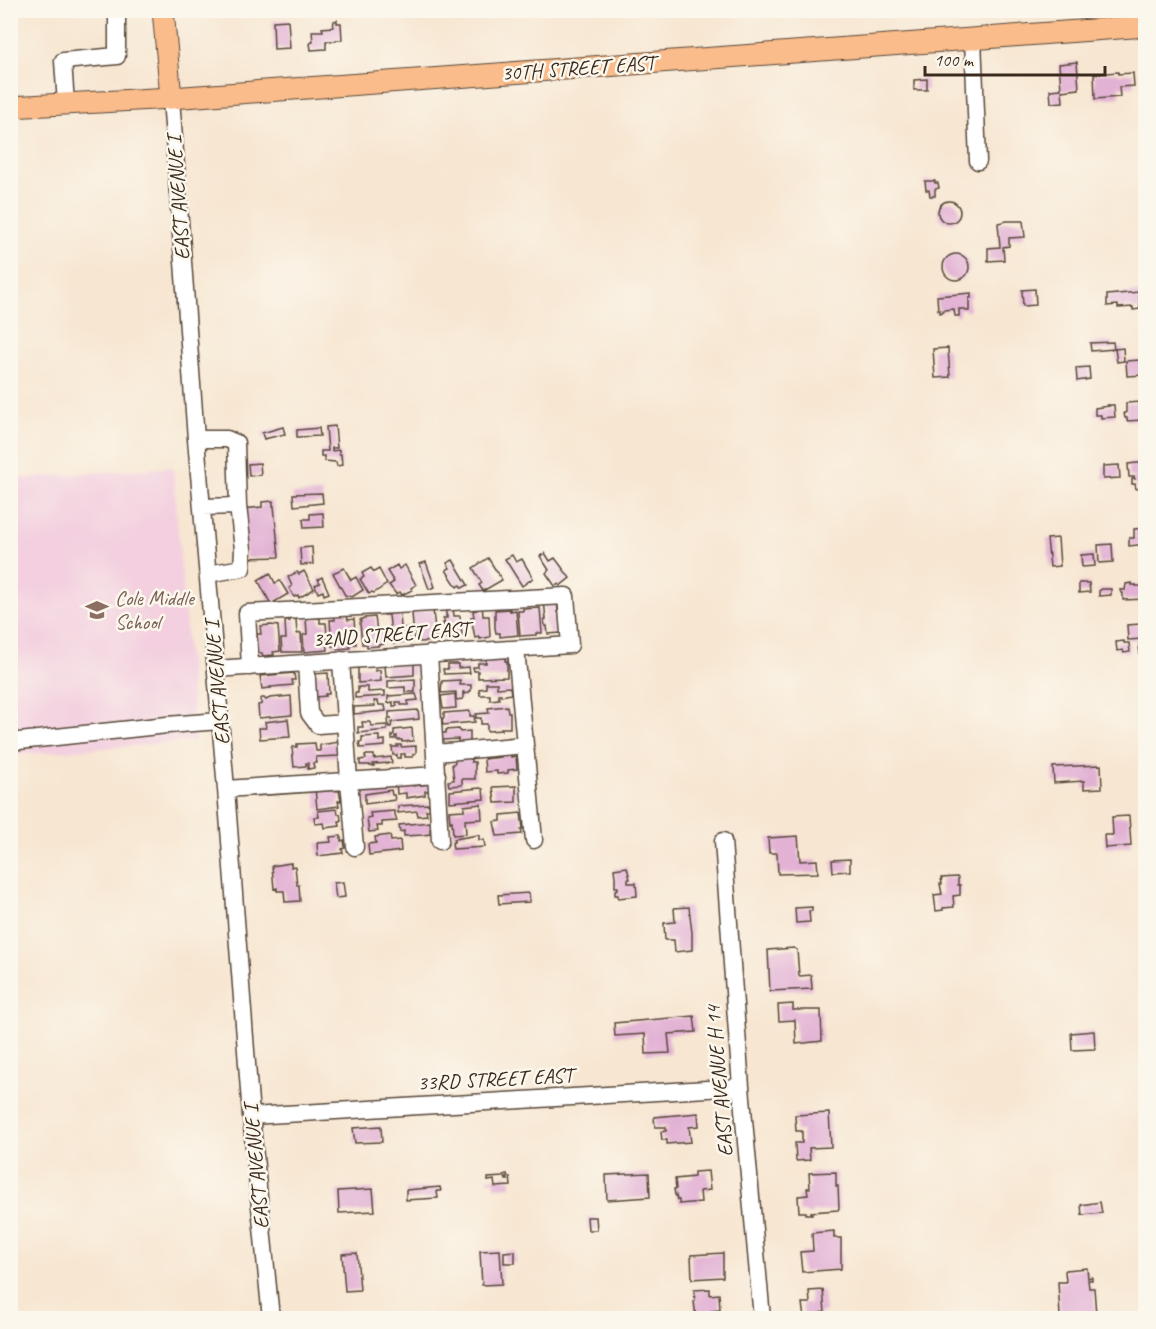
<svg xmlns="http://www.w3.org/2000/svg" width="1156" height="1329" font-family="Caveat,sans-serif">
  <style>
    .built { fill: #f3cfdf }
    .building { fill: #e2b1d4 }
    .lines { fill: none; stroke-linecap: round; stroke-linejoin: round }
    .minor-casing { stroke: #574639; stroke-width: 19 }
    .major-casing { stroke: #574639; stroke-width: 23 }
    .minor { stroke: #fff; stroke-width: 16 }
    .major { stroke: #f9bc8a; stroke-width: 21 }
    .labels { text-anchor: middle; stroke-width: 5; stroke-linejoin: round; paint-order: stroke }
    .street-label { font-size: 21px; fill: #3b2a1e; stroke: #fbf7ec }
    .education-label { font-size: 21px; fill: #785e54; stroke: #fbf7ec; text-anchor: start }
  </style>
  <rect width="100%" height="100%" fill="#fbf7ec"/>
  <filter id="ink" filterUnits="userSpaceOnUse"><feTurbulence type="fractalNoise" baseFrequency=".0167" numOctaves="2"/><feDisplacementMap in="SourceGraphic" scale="12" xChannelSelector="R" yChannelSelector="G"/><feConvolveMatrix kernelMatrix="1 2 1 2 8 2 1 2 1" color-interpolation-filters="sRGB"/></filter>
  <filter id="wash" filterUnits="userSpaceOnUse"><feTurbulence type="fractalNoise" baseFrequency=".008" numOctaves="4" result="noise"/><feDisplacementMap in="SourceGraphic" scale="24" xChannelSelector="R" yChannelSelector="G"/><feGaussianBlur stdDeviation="1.35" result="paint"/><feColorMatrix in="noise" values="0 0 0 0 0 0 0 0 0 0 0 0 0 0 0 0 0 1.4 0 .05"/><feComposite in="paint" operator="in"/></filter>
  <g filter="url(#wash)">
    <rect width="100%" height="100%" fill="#f7e6d1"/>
    <path class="built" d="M173,467l22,274 -184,14v-276z"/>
    <g id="blocks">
      <path class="building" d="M288,20l2,28 -16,1 -1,-28z
        M337,20v3h4l1,17h-6v1h-10v8l-15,1 -1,-7 3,-1 -1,-11h11l-1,-3 11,-1 1,-6z
        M1077,62l2,27 -17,2 1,11 -12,1 -1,-13 11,-1 -2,-25z
        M1118,72v2l15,-1 1,13 -15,1 1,10 -25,2 -1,-25z
        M927,79v11h-13v-10z
        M925,181h10v2h3l1,5 -4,1v7h-5l-1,-6h-3z
        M938 212a11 11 0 1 1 22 0a11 11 0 1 1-22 0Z
        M1007,221h16l2,16 -16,1v8l-6,1 1,13 -16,1v-13l12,-1 -2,-24z
        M943 267a13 13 0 1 1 26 0a13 13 0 1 1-26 0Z
        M1035,289l1,16 -13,1 -1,-16z
        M1139,292l1,17 -7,1v-3l-15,1v-3l-11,1v-11z
        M971,293v5h-2v13h-4v-2h-6v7h-4l-1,-7 -11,1v2l-3,1v-3h-2l-1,-14z
        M1113,342l1,7 -23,2 -1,-8z
        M948,348l2,29 -15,1 -2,-29z
        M1123,348l1,13 -7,1 -2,-13z
        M1141,360l3,1v14l-17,1 -1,-15z
        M1089,367l1,12 -13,2 -1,-13z
        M1141,402l1,18 -15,1v-3h-2l-1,-5h2v-10z
        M1108,405h6l1,12 -14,1v-3h-6v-7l14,-2z
        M335,426l2,22h-5v3l7,-1v4h2l1,11 -5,1 -1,-4 -12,-1v-5h-3v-5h7l-2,-24z
        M283,427l2,7 -21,5 -2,-6z
        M319,428l1,8 -23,1v-7z
        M1146,462v26l-10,1 -1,-5h-3v-5h3l-1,-2h-5l-1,-13z
        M260,463l1,12 -12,1 -1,-12z
        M1119,465l1,13 -17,1v-13z
        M322,493l1,10 -29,3 -1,-12z
        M273,501v5h1l5,51 -33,1 -4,-49 20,-2v-5z
        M323,513l1,14 -20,1 -1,-9h7v-5z
        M1146,528v16l-17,2v-8h5v-9z
        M1058,538l2,28 -10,1 -3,-28z
        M1112,544l1,18 -14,1 -1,-18z
        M312,547l1,17 -12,1 -1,-17z
        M545,553l5,8 5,-3 15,20 -10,8 -1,-2 -4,2 -9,-13 3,-3 -9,-14z
        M1094,554l1,12 -13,1 -1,-12z
        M512,555l4,7 6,-3 11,19 -11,8 -17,-27z
        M488,558l14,22 -19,11 -4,-6 3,-2 -9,-15z
        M453,560l15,25 -6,3 -2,-3 -3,2 -11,-17 4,-2 -3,-5z
        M426,562l9,25 -6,2 -9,-25z
        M397,565l2,4 6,-4 11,20 -5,3 1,2 -10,5 -2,-3 -4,2 -7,-9 5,-3 -7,-11z
        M344,568l7,12 5,-3 7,13 -11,7 -7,-2 -12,-22z
        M371,568l3,4 5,-3 8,15 -13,9 -2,-1 -3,2 -9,-15 4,-2 -2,-4z
        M304,571l10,18 -15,9 -1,-3 -4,2 -5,-9 3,-2 -4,-9 9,-5 2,2z
        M270,573l5,10 5,-2 8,13 -17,10 -13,-24z
        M322,577l7,16 -5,2 -1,-4 -5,2 -3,-8 5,-2 -2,-4z
        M1079,583h10l1,9 -11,1z
        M1132,583v2h4v1h10v13l-23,1v-7h-2l-1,-3h5l1,-6z
        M1102,589h9v6l-12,1v-5z
        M557,599l1,13 2,-1v3h-1l2,19 -13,1 -1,-8h-2l-1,-6 2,-1 -2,-18z
        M482,604l1,12h6l1,21 -10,2v-2l-5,1 -4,-21h3l-1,-6 7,-2z
        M446,607h7l1,9h6l2,20h-7v3h-10l-2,-16h2l-2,-5h4v-2h-1z
        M540,608l2,25h-6v2l-16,1 -2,-25h5v-2z
        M433,609l3,32 -17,1v-2h-5l-2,-28z
        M510,609v2l6,-1 2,25 -18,2v-4h-4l-1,-5v-18z
        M346,612l2,8 6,-1 2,25h-6v4l-13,1v-4l-5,1 -2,-26h5l-1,-7z
        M383,612h17l1,16h7l1,10 -6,1v3l-11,2 -3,-29h-5z
        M375,617l2,14 6,-1 1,14 -6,1v1l-11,1v-3h-5l-2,-21 1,-1 -1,-2 4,-2z
        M306,618h14v5h6l2,27 -24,2 -1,-17 4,-1z
        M290,619h6l1,15 4,-1 1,19h-20l-1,-13h5l-1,-18h5z
        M1141,624l1,15 -14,1 -1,-15z
        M271,625l7,1 2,25 -7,1 1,3 -11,1 -1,-3h-3l-2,-19h4l-1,-8z
        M1124,641v2h5l1,9 -6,1 -1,-3 -6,1 -1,-9z
        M1139,644h7v12h-6z
        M505,656v5h2v16l-29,1v-7h-4l-1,-4h5v-4h8v-6z
        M414,663v12l-28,2 -1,-12z
        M448,664h10v4l11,-1 1,6 -26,1 -1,-5h5z
        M375,665v6l5,-1 1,11 -23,2v-16z
        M294,673l1,7h-3l1,5 -23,2 1,1 -9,1 -2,-13z
        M328,673l1,21h-4l1,2 -11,1 -2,-23z
        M415,679v13h-10v-5l-17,1v-7z
        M460,680v5h11v6h-2v2l-5,1v-2h-1v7l-7,1v-8l-15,1 1,-12z
        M486,683h11v5l13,-1 1,7 -10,2v-2h-3l1,5 -9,1v-5h-10l-1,-6 7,-1z
        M358,687h10v5l17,-1v5l-30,2v-5h3z
        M416,694l2,6 -10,1v4h-7v-3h-5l1,4h-4v-4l-5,1v-7z
        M455,694l1,14 -13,1 -2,-13z
        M291,696l1,19 -33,3 -1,-13 4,-1 -2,-4 2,-2h2l2,2 4,-2z
        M374,701h4l1,4h6l1,6 -32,3v-7l21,-1z
        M507,706l1,6h2v16h-9l1,2 -15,1v-7h-6v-6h-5v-4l13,-1 -1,-5z
        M418,710l1,9 -27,3 -1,5h-2l-1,-8 4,-1h-3v-6z
        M470,711v5h4l1,6 -32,3 -1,-6 2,-1v-5z
        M288,719l2,18 -30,2 -1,-11h7l-1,-6z
        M362,722h8l1,4 16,-1v5l-29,3v-6h5z
        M412,728l1,13 -11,1v-2h-5v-4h-2v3h-3v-4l2,-1v-4z
        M459,729l1,3 10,-1v13l-11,1 -1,-6 -16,1 -1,-7h5v-3z
        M379,736v5l6,-1v6l-25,2 -1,-6h3v-5z
        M339,742l1,14 -24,1 1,6h-4l1,5 -6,1v-6h-2v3l-12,1 -2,-20h5v-3l18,-1 1,8h4v-6z
        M397,745h4v2l15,-1v7l-3,1v3h-8v-3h-4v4h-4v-3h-4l-1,-8h6z
        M511,751v6l5,-1 1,13 -9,1v3l-11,1v-3l-12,1 -1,-13 17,-2 -1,-5z
        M367,755h7v4l17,-2 1,6 -19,1 1,2h-4v-1h-10v-5l6,-1 -1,-3z
        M471,758v4h4v17h-13v6l-13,1 -1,-5 6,-1 -2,-16 3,-1v-4z
        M1101,765l1,23 -18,1v-8l-30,2 -1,-16z
        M412,779l1,7 17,-2v7h-5v4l-19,3v-5l-9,1 -1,-13z
        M336,785l1,6 2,-1 2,11h-3l1,5 -22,3 -2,-21z
        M516,786v16l-21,1 -2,-16z
        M480,788l3,1 1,10 -34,3v-11z
        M391,790l1,5h2l1,5 -30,4v-10z
        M429,804l1,6h-4l1,5 -9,1 -1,-5 -19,2v-7z
        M481,804l1,15 -17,1 1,14 -13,1 -1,-14 -2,1 -1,-11 15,-1v-4z
        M337,809l1,5h2l1,6 -2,1 1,5 -15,2 -1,-5 -9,1 -1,-7h5l-1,-6z
        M394,811l3,10 -15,1v4h-5l1,5 -9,1 -2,-14 4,-1 -1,-4z
        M521,813l2,16h-2l1,5 -25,2 -3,-14 7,-1v-6z
        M1129,816l2,30 -26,2 -1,-13h9l-1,-18z
        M432,822v7h-2v5l-7,1 -19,1v-5l-4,1 -1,-7z
        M390,835l1,6 9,-1 1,11 -32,4 -1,-11 8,-1 -1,-6z
        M479,835v5h5l1,7 -32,2 -1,-6 2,-1v-3z
        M341,836v5l3,-1 1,8 -3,1 1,4 -25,3 -1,-13 14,-1 -1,-5z
        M798,836l2,25 17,-1 1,13 -40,1 -1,-21h-8l-1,-15z
        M850,859v12l-17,1 -1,-12z
        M291,863v4l4,-1 2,19h2l1,16 -15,1 -1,-11h-7v-3l-3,1 -2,-23z
        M627,867l3,12h-2v4h8l1,13 -19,2v-3h-3v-5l3,-1v-2h-3v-10l-1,-8z
        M957,877l1,1v7h2v10l-7,1 1,11 -11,1v2l-7,1 -2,-16 8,-1 -2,-10h2l-1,-6z
        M343,882l2,15 -9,1 -2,-15z
        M529,893l1,9 -31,2 -1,-9z
        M689,907l3,26v17l-17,2 -1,-12h-9l-1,-17 11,-1 -1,-14z
        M812,907v4h-3l1,11 -14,1 -1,-15z
        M794,948l3,2 2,25 1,1 11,-1 1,14 -42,2 -2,-41z
        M793,1004v6h28l1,31 -26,3 -1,-24 -16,1 -1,-16z
        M694,1016l2,16 -28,2 2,19 -24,1 -1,-20 -30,2 -1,-13z
        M1094,1031l1,18 -23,1 -1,-17z
        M698,1113l1,13 -10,1 2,15 -24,2v-4h-5l-1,-8 5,-1v-4h-11l-1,-10z
        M829,1113l2,34 -22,1 1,12 -14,1 -1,-18h7v-12h-6l-1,-16z
        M381,1126l1,16 -27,1 -2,-15z
        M708,1171l2,19 -10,1 1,11 -22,2v-4h-2l-1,-5h-1l-1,-6h2l-1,-10 19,-2v-5z
        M836,1172v14h2l1,22 -1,2 -27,2 1,2h-6v-2h-7l-1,-16 10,-1 -1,-7h3l-1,-15z
        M649,1173l1,24 -43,3 -1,-25z
        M507,1174l1,3h-3l1,3h2l-1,-3h3l1,9 -16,1 -1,-7 -6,1v-3l15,-1v-2z
        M440,1187l1,4h-4l1,7 -32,2v-10z
        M373,1189l2,22 -36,2 -1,-22z
        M1100,1202l2,11 -20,2 -1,-10z
        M587,1217h9l1,13h-9z
        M834,1231v7h7v31l-39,3 -2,-20 13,-1 -1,-18z
        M500,1250l2,34 -20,1 -2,-34z
        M515,1251v12h-11v-11z
        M357,1253l3,37 -15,1 -3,-37z
        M723,1253v24l-31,2 -1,-24z
        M1087,1268l1,10 4,-1v3h-4l1,8h5l2,26 -36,2 -2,-34h8l-1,-11 1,-1z
        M710,1289v6l9,-1 1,16 -9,1 1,7h-16l-2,-17 1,-1 -1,-10z
        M823,1290l2,22 -6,1 1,5h-16l-2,-15h8l-1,-12z"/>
    </g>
  </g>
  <g filter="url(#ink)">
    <use href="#blocks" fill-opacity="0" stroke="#574639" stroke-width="1.5"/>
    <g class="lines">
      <g class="minor-casing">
        <path id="minor" d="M973,39l5,122
          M171,98l25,341 30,350 25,327 20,202
          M66,104l-3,-43 54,-5v-46
          M196,439h31l9,4 2,63 5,43 -1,19 -34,6
          M202,507l36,-1
          M516,649l18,191
          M429,654l11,187
          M341,660l8,121 6,66
          M306,663l3,50 9,12 27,-2
          M216,669l354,-24 -4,-49 -319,17 3,54
          M10,742l157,-17 53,-4
          M436,753l89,-8
          M226,789l211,-14
          M723,841l18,246 21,231
          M251,1116l490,-29"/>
      </g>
      <g class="major-casing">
        <path id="major" d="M163,10l8,88
          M10,107l161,-9 975,-72"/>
      </g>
      <use href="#minor" class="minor"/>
      <use href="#major" class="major"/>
    </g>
  </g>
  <defs>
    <g id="school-bare" transform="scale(1.8)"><path d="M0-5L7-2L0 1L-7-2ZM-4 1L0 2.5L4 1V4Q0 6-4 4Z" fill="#8d6e63" stroke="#fbf7ec" stroke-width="2.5" paint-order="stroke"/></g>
  </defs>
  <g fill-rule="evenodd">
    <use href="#school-bare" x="97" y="610"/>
  </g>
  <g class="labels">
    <g class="street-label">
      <text transform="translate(578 68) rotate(-4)" y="7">30TH STREET EAST</text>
      <text transform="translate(178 198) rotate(-94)" y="7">EAST AVENUE I</text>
      <text transform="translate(391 634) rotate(-4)" y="7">32ND STREET EAST</text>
      <text transform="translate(217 683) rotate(-95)" y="7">EAST AVENUE I</text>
      <text transform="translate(495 1079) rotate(-3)" y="7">33RD STREET EAST</text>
      <text transform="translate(719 1081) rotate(-95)" y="7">EAST AVENUE H 14</text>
      <text transform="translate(256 1167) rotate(-95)" y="7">EAST AVENUE I</text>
    </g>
    <g class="education-label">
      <text x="115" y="605">Cole Middle<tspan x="115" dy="24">School</tspan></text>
    </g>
  </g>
  <rect width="1156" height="1329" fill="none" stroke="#fbf7ec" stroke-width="36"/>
  <path d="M925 66v9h180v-9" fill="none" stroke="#3b2a1e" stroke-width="3"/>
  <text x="934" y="66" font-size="18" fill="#3b2a1e" stroke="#fbf7ec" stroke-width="4.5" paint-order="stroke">100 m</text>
</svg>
